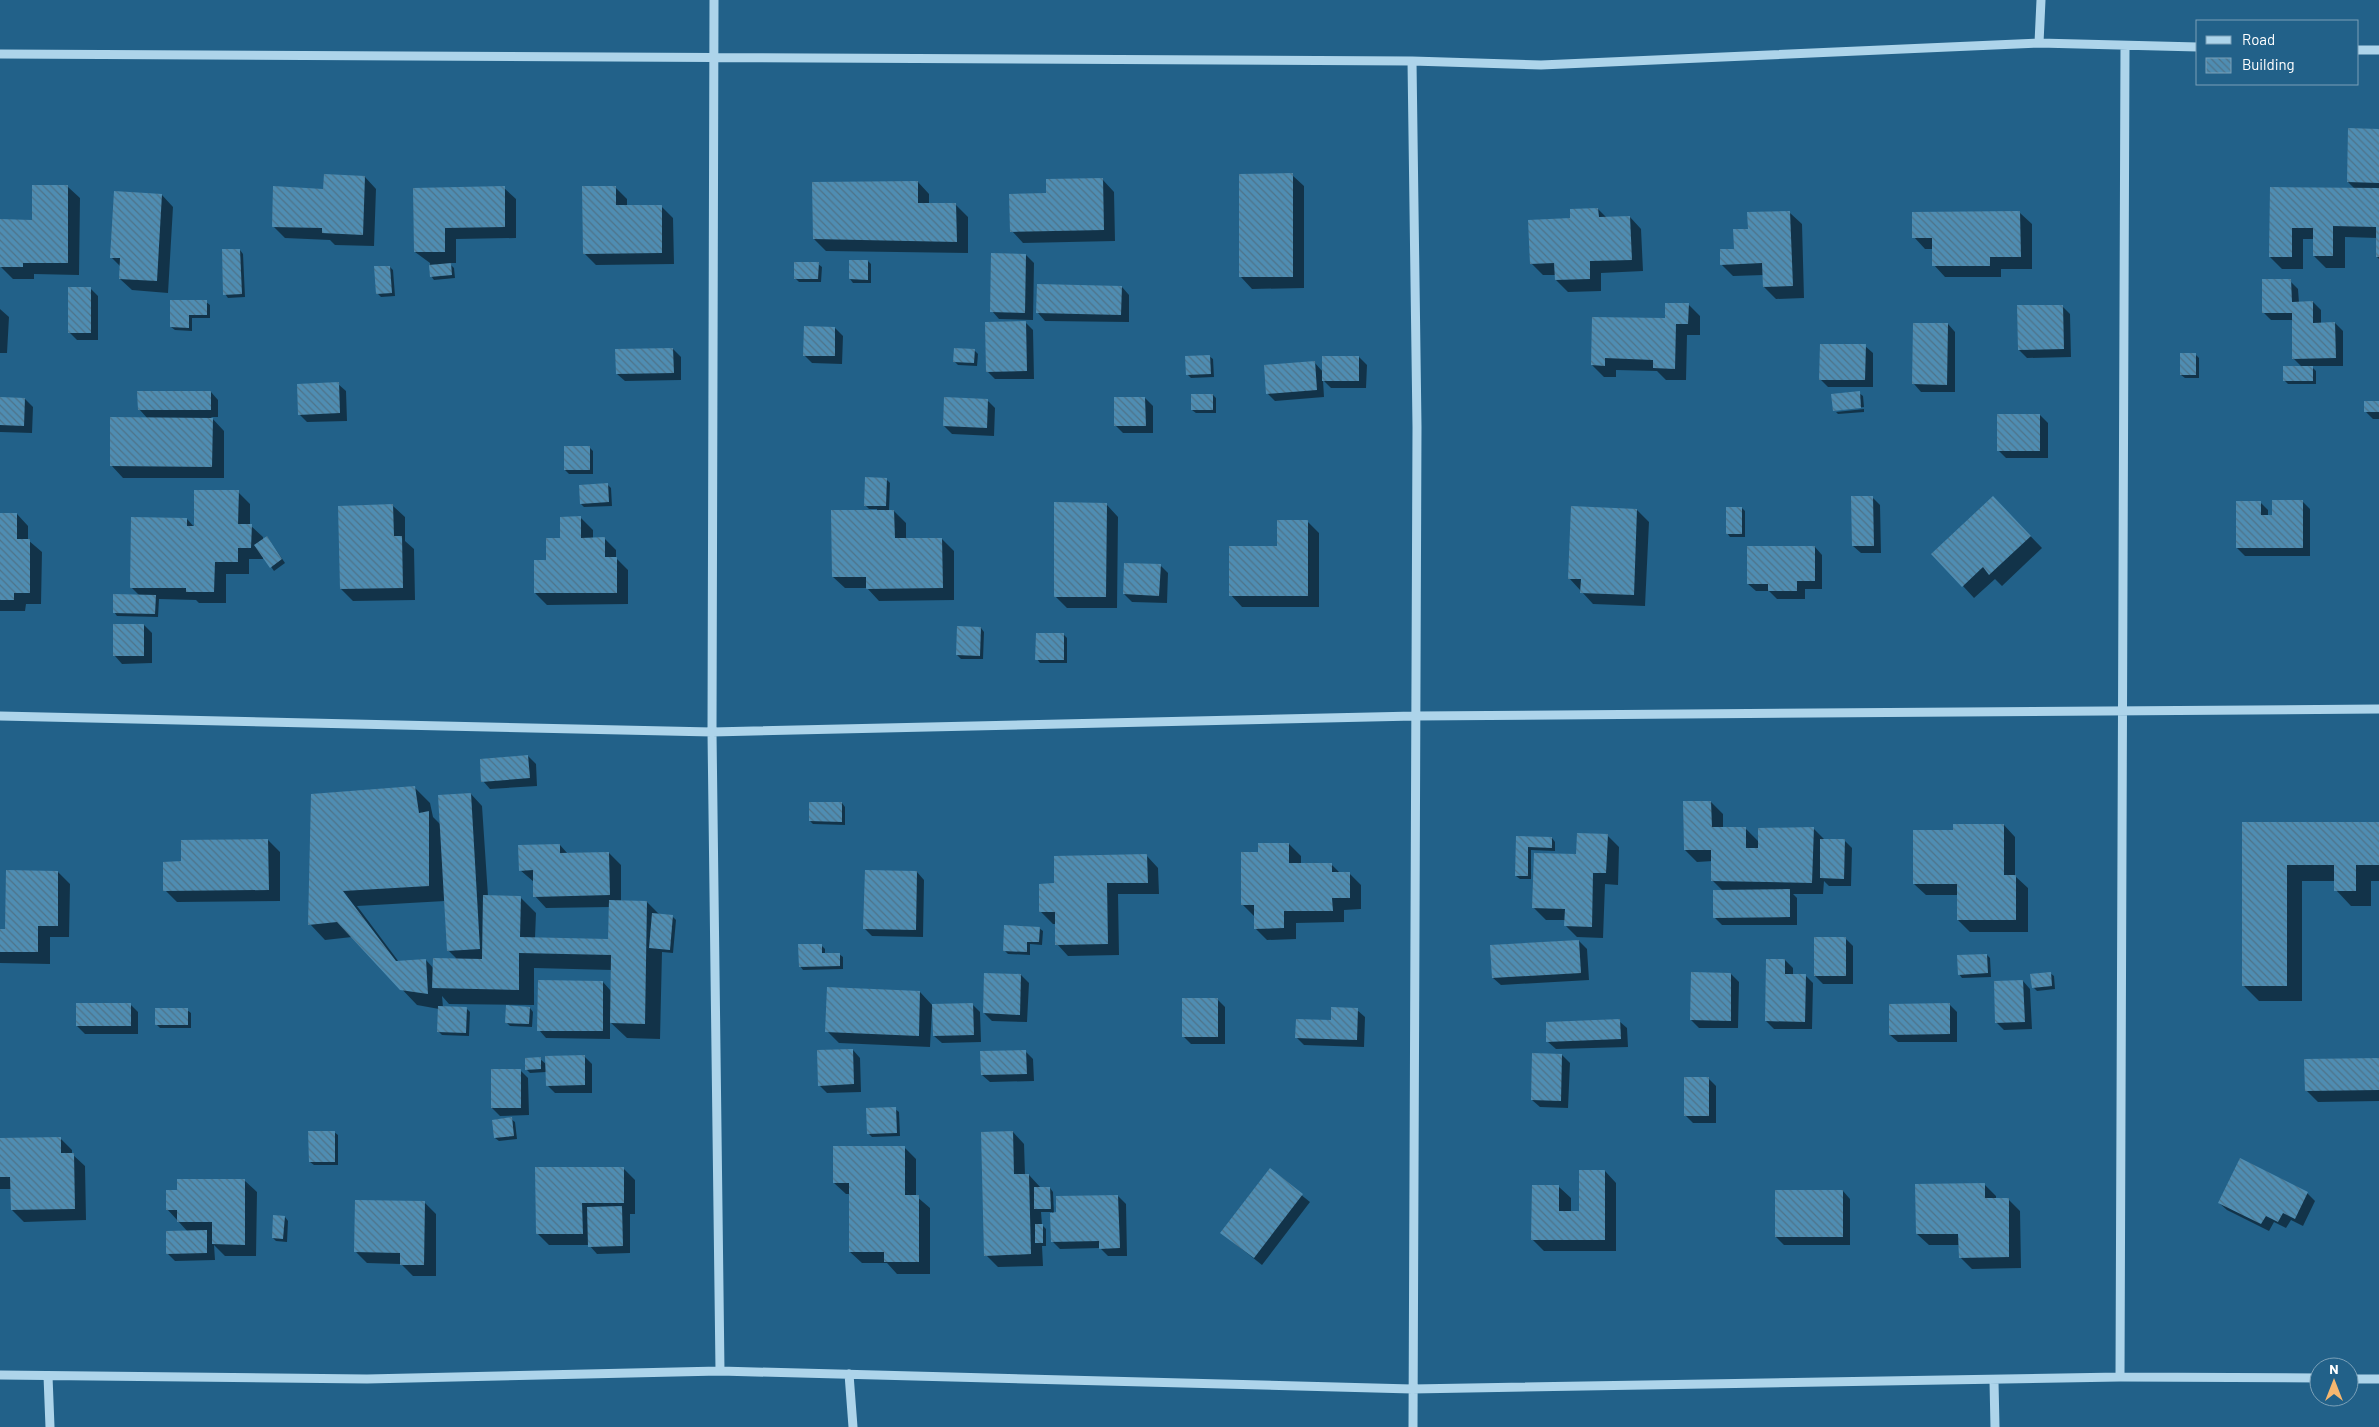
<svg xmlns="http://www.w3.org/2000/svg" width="2379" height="1427" font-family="Barlow,sans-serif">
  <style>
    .shadow { fill: #0007; fill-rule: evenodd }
    .building { fill: url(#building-back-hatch) }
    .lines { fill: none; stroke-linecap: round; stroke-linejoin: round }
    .minor { stroke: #add4ea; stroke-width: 9 }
  </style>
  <defs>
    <pattern id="building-back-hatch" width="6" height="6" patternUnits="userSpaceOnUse" patternTransform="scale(1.25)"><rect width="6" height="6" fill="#4f8db2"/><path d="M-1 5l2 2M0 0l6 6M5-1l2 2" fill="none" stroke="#4e7389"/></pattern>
  </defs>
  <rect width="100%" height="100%" fill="#226189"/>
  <path class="shadow" d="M2379,130v129l-2,-2v-19l-32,-1v31h-19l-12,-12v-17h-11v30h-21l-12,-12 1,-69 84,1 -7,-7z
    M1292,175l12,11v102l-52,1 -11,-12z
    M365,177l11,12 -2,57 -39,-1 -5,-5 -45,-2 -12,-12 52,-36z
    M1103,180l11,12 1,49 -92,2 -11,-12 35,-37z
    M918,182l11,12v11h27l12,12v36l-142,-2 -12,-12z
    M68,187l12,11 -1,77 -45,-1v5h-21l-12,-12 32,-46z
    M615,187l12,12v7h34l12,12 1,46 -78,1 -12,-12z
    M504,188l12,11v39l-60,1v24h-7l5,5 1,10 -21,2 -3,-4 -1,-13 -15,-11v-63z
    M162,195l11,12 -5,86 -36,-3 -12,-11 1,-12 -10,-10z
    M1598,209l9,9 23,-1 11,12 2,42 -42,2v18l-33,1 -12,-12v-5h-13l-12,-12 40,-43z
    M1790,213l12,11 2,74 -28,1 -12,-12v-12l-31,1 -12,-12 14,-13 14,-21z
    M2020,213l12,11v45h-31v8h-56l-11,-12v-16h-9l-11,-12z
    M240,250l3,4 2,43 -17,1 -3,-4z
    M1026,255l8,8 -1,57 -34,-1 -7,-8z
    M868,261l3,3v19h-18l-3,-4z
    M818,264l4,3 -1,15h-22l-4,-4z
    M390,267l3,3 2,26 -14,1 -4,-4z
    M2290,281l8,8 1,14 14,-1 8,8v14l14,-1 8,8v35h-32l5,5v13h-28l-4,-4 18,-13 -9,-9v-38h-22l-8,-8z
    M1122,287l7,8v27l-84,-1 -7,-8z
    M91,289l7,7v44h-21l-8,-8z
    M206,302l4,3v13h-18v13l-17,-1 -4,-3z
    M1688,304l12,12v19h-13l-1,45h-20l-9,-9 -41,-1v7h-12l-12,-12z
    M2062,306l8,8 1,43 -44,1 -8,-8z
    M0,309l9,8 -2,36h-7z
    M1025,322l8,8 1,49h-39l-7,-7z
    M1948,324l7,8v60h-34l-7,-8z
    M835,328l8,8 -1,28 -30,-1 -8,-8z
    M1865,346l8,7v34h-45l-8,-8z
    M673,349l8,8v23l-56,1 -8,-7z
    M974,350l4,4 -1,12 -19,-1 -4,-4z
    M2195,354l4,4v20h-14l-4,-3z
    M1209,356l4,3 1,18 -23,1 -4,-4z
    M1359,357l8,8 -1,23h-35l-8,-8 1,17 -49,4 -8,-8 47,-31 9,10z
    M338,384l8,7 1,30 -40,1 -8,-8z
    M211,392l7,8v17h-7l13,14v47h-101l-11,-12 36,-47 -9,-10z
    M1859,393l4,3 1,11 -30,3z
    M1213,395l3,3v15h-20l-4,-3z
    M0,398l25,1 8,8 -1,26 -32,-1z
    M1145,398l8,8v27h-30l-8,-8z
    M987,400l8,8 -1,28 -42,-2 -8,-8z
    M2379,402v17h-6l-7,-7z
    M1864,409v3l-26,2 -2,-2z
    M2040,415l8,8v35h-42l-8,-8z
    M590,448l3,3v23h-24l-4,-4z
    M886,479l4,4 -1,28h5l12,12v16h36l12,12v49l-75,1 -12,-13h-22l-12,-11 44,-66v-2h-8l-4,-4z
    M608,485l3,3 1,18 -28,1 -3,-3z
    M238,492l12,12v21l13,12v3l7,1 15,22 -11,8 -11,-16v4h-14v15h-23v29h-27l-3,-3 -37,-1 -1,18 -41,-1 -3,-4 26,-16 -9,-9 56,-68 8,9z
    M1872,497l8,8 1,48h-20l-8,-7z
    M2302,501l8,8v47h-65l-8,-8 23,-46 8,8v6h5z
    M1107,505l11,12 -1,91h-50l-12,-12z
    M393,506l12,11v24l9,8 1,51 -62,1 -12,-12z
    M1742,508l3,3v26h-15l-3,-4z
    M1637,510l12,12 -4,84 -52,-2 -24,-26z
    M2005,510l37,38 -40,38 -7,-7 -21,19 -11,-12z
    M0,514h17l11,12v14l14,12 -1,52h-15l-1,7h-25z
    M581,518l12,12v9h12l11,11v8l12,12v34l-81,1 -12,-12 12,-32 14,-22z
    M1307,521l12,12v74h-77l-11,-12z
    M1815,547l7,8v34h-17v10h-28l-8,-8h-13l-8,-7z
    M1160,565l8,8 -1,30 -35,-1 -8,-8z
    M144,625l8,8v30l-30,1 -7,-8z
    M981,628l3,4 -1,27h-22l-4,-4z
    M1063,634l4,4v25h-27l-3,-4z
    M528,756l8,8 1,22 -47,3 -7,-8z
    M415,788l15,15 3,14 8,8 30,-31 11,12 6,90 32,1 16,16 -1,25 74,2 1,-33 -64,1 -11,-12 -1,-14 -14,-12 40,-25 8,9 41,-1 12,12v37h26l13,13 12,1 4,4 -3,33 -11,-1 -2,87 -33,-1 -17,-16v17l-64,-1 -7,-8 64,-48 8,9 1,-21 -78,-2v37l-85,-1 -7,-8 1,11 23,1 4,4 -1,24 -27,-1 -4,-4 1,-22 -22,-4 -65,-68 -27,3 -15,-16zM445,901l3,49 10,10 -24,9 -8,-9 -27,2 -42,-56z
    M1711,802l12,12v14h22l14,14 54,-14 12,12h19l8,8 -1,38h-22l-5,-5 -1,13h-30l4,4v27h-75l-8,-8 9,-26 -10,-10v-20l-16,1 -12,-12z
    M842,803l3,4v18l-32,-1 -3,-3z
    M2243,824h136v57h-8v25h-20l-15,-16v-9h-34v120h-43l-16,-16z
    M2004,825l11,12v39l13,12v44h-58l-12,-12v-25h-32l-12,-11 40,-52z
    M1607,835l12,12 -1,38 -13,-1 -2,54 -26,-1 -12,-12 1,-5h-20l-12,-12 44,-52z
    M1517,838h35l3,4v9l-24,-1v29h-11l-4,-3z
    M268,840l12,12v49l-103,1 -12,-12 17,-27z
    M1289,844l12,12v8h30l9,9h9l12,12v24l-17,1v12l-48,1v16l-29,1 -12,-12 -1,-12 -12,-12 17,-50z
    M1147,856l11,12 1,26h-41l1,61 -51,1 -11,-12 -1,-20h-3l-12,-12 14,-28z
    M58,872l12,12 -1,53h-19v27l-50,-1v-32h7z
    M917,872l7,8 -1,57 -51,-1 -8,-8z
    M1039,928l4,3 -1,14 -12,-1v11l-22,-1 -4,-4z
    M1845,938l8,8v38h-30l-8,-8z
    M1579,941l8,8 2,31 -88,5 -8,-7z
    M821,945l4,4v5h14l4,3v12l-40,1 -3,-4z
    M1987,955l3,3 1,19 -29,1 -3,-4z
    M1785,960l8,8v7h12l8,8 -1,46h-38l-8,-8z
    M2050,973l4,3 1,13 -18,2 -4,-4z
    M1731,974l8,8 -1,46h-39l-8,-8z
    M1021,975l8,8 -2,39 -35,-1 -8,-8z
    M2023,981l7,8 2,40 -28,1 -7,-7z
    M920,992l12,13 40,-1 8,8 1,30 -39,1 -8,-7v-27h-2l-2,38 -91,-4 -12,-12z
    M1217,999l8,8v37h-34l-8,-8z
    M130,1004l8,8v22h-53l-8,-8z
    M1949,1004l8,8v30h-59l-8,-7z
    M530,1008l3,4 -1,15 -22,-1 -4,-4z
    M187,1010l4,3v15h-31l-4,-4z
    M1357,1010l8,7 -1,30 -60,-2 -8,-8z
    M1619,1021l8,7 1,19 -72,2 -8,-7z
    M853,1050l7,8 1,34 -34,1 -8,-8z
    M1025,1051l8,8 1,22 -44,1 -8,-7z
    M1562,1055l8,8 -2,45 -28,-1 -8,-7z
    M584,1056l8,8v29h-37l-8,-8 -1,-13 -16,1 -4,-4 14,-10 6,5z
    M2379,1060v41l-61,1 -12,-12z
    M520,1070l8,8 1,37 -29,1 -8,-8z
    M1708,1078l8,8v37h-23l-8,-8z
    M895,1109l4,3 1,24 -28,1 -4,-4z
    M511,1119l4,3 2,17 -18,2 -4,-3z
    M334,1132l4,3v30h-24l-4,-3z
    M1013,1132l11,12 1,31h4l12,13h9l3,4 1,22 64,-18 8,8 1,52h-19l-8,-8 -40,1 -8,-8v-29h-11l1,13 4,4v17h-4l1,20 -45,1 -12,-12z
    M60,1138l12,12v4l13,12 1,54 -62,2 -12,-12v-21h-12v-50z
    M904,1147l12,12v37l14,12v66h-33l-10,-11h-25l-12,-11v-58h-4l-12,-11z
    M623,1168l12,12v34h-5v39l-33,1 -8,-9h-40l-12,-12z
    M1270,1170l40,32 -48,63 -40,-32z
    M1605,1171l11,12v68h-72l-12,-12 27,-52 12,11v14h9z
    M245,1181l12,11 -1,64h-31l-11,-11 1,15 -40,1 -8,-8 21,-21 -21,-23 11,-17z
    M1984,1184l12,12v4h13l11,11 1,57 -49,1 -12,-12v-12h-31l-12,-11z
    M1843,1191l7,8v46h-66l-8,-8z
    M2307,1193l8,8 -12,25 -12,-6 -5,8 -12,-6 -5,9 -42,-21 -8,-7z
    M424,1202l12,12v62h-23l-12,-12 -34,-1 -11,-11z
    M285,1217l3,4 -1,21 -11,-1 -3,-3z"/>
  <path class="building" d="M2348,128l31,1v54l-32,-1z
    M1293,173v104h-54v-103z
    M324,174l41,2 -2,59 -41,-2v-5l-50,-1 1,-41 50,3z
    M1103,178l1,52 -94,2 -1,-38 37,-1v-14z
    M918,181v22h38l1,39 -144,-3 -1,-57z
    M32,185h36v78h-45v4h-23v-48l32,1z
    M505,186v41l-60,1v24h-31l-1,-64z
    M582,186h34v19h46v48l-79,1z
    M2270,187l109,1v69h-3v-30l-43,-1v30h-20v-28h-21v29h-23z
    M114,191l48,3 -5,87 -38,-2 1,-21h-10z
    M1598,208l1,9 31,-1 2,44 -42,1v18l-35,1 -1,-17 -24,1 -2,-44 42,-2v-9z
    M1790,211l3,75 -30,1 -1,-24 -42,2v-16h14l-1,-20h15l-1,-17z
    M2020,211l1,46h-31v9h-58v-28h-20v-26z
    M222,249h18l2,45 -19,1z
    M991,253l35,1 -1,59 -35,-1z
    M849,260h19v20l-19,-1z
    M794,262h25l-1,17h-24z
    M451,263l1,12 -22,2 -1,-12z
    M374,266h16l2,27 -16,1z
    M2262,279h29l1,23 21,-1v22l22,-1 1,36 -44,1v-46h-30z
    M1037,284l85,2 -1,29 -85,-2z
    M68,287h23v46h-23z
    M170,300h37v15h-18v13l-19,-1z
    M1665,303h24l-1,21h-12l-1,45 -22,-1v-8l-48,-2v8l-14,-1 1,-48 73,1z
    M2017,305h46l1,44 -46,1z
    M1026,321l1,50 -41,1 -1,-50z
    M1913,323h35l-1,62 -35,-1z
    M804,326l31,1v29h-32z
    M1820,344h46l-1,36h-46z
    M673,348l1,25 -58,1 -1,-25z
    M954,348l21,1 -1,14 -21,-1z
    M2180,353h16v22h-16z
    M1210,355l1,19 -25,1 -1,-19z
    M1322,356h37v25h-37z
    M1315,361l2,29 -51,4 -2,-29z
    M2283,366h30v15h-30z
    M339,382l1,31 -42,2 -1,-31z
    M137,391h74v19h-73z
    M1860,391l1,17 -28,3 -2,-17z
    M1191,394h22v16h-22z
    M0,397l25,1 -1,28 -24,-1z
    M944,397l44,2 -1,29 -44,-2z
    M1114,397h31l1,29h-32z
    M2364,401h15v11h-15z
    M1997,414h43v37h-43z
    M110,417l103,1 -1,49 -102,-1z
    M564,446h26v24h-26z
    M865,477l22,1 -1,28h-22z
    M608,483l1,19 -29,2 -1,-19z
    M194,490h45l-1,34h14l-1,24h-13v14h-23l-1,30h-28v-4h-56l1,-71 56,1v8h7z
    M1851,496h22l1,50h-22z
    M1993,496l38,40 -42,39 -6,-8 -21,20 -31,-33z
    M2272,500h31v48h-67v-47h25v14h11z
    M1054,502l53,1 -1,94h-52z
    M393,504l1,32h8l1,52 -63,1 -2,-83z
    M1571,506l66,3 -3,86 -54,-2 1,-14h-13z
    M1726,507h16v27h-16z
    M831,510h63l1,28h47l1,50 -77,1v-12h-34z
    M0,513h17v26h13v54h-16v7h-14z
    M581,516v22l24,-1v20h12v36h-83v-33h12v-22h14v-21z
    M1277,520h31v76h-79v-50h48z
    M267,536l15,23 -12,9 -16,-23z
    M1747,546h68v35h-18v10h-29v-7h-21z
    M1124,563l37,1 -2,32 -36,-2z
    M113,594l43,1 -1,19 -42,-1z
    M113,624h31v32h-31z
    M957,626l24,1 -1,29 -24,-1z
    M1036,633h28v27h-29z
    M528,755l2,23 -49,4 -1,-23z
    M415,786l4,27 10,-2v75l-86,5 53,70 30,-2 2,35 -28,-4 -63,-68 -29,3 3,-131z
    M471,793l9,156 -33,2 -9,-156z
    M1683,801h28l1,26h34v21h12v-20l56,-1 -2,56 -101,-2v-31h-27z
    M809,802h33v20l-33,-1z
    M2242,822h137v43h-23v26h-22v-26h-47v121h-45z
    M1953,824h51v51h12v45h-59v-36h-44v-54h40z
    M1577,833l31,1 -2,39h-13l-1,54 -28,-1 1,-17 -33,-1 2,-55 42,1z
    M1516,836l36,1v11l-24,-1v29h-13z
    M268,839l1,51 -106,1v-29l18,-1v-21z
    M1820,839h25l-1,40 -24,-1z
    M1258,843h31v20h43v9h18v26h-18l1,13h-49v17l-30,1v-24h-13v-53h17z
    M560,844v9l49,-1 1,43 -77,2v-27l-14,1 -1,-26z
    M1147,854l1,29h-41l1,61 -53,1v-33h-16v-28l15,-1v-27z
    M6,870l52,1v55h-20v26h-38v-23h5z
    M865,870l52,1 -1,59 -53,-1z
    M1790,889v28l-77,1v-28z
    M483,895l38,1 -1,41 88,2 1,-39 38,1 -2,123 -35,-1 1,-68 -92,-2v37l-87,-2 1,-30 49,1z
    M652,913l21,2 -3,35 -21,-2z
    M1004,925l36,2 -1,15h-12v10l-24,-1z
    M1814,937h32v39h-32z
    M1579,940l2,33 -89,5 -2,-33z
    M798,944h24v9h18v13l-41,1z
    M1987,954l1,19 -30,2 -1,-20z
    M1766,959h19v15h21l-1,48 -40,-1z
    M1691,972l40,1v48l-41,-1z
    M2051,972l1,14 -20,2 -2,-14z
    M984,973l37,1 -1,41 -37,-2z
    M538,980l65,1v50h-66z
    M2023,980l2,42 -30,1 -1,-42z
    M827,987l93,4 -1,45 -94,-4z
    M1182,998h36v39h-36z
    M76,1003h55v23h-55z
    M973,1003l1,32 -41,1 -1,-32z
    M1950,1003v31l-61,1v-31z
    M506,1005l24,2 -1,17 -24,-1z
    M438,1006l29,1 -1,26 -29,-1z
    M1331,1007l27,1 -1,32 -62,-2 1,-19 35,1z
    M155,1008h33v17h-33z
    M1620,1019l1,20 -75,3v-20z
    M853,1049l1,35 -36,2 -1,-36z
    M1026,1050l1,24 -46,1 -1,-24z
    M1532,1053l30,1 -1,47 -30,-1z
    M585,1055v30l-39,1 -1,-30z
    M541,1057v12l-16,1v-12z
    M2379,1058v32l-74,1 -1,-32z
    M491,1069h30v39h-30z
    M1684,1077h25v39h-25z
    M896,1107l1,26 -30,1 -1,-26z
    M512,1117l2,19 -20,2 -2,-18z
    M308,1131h27v31h-26z
    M1013,1131l1,43h15l2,80 -47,2 -3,-124z
    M61,1137v16h13l1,56 -64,1 -1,-33h-10v-39z
    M833,1146h72v49h14v67h-35v-10h-35v-69h-16z
    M2240,1158l68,34 -13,27 -12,-6 -5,9 -12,-6 -5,8 -43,-21z
    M535,1167h89v36h-42l1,31h-47z
    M1270,1168l33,26 -49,64 -34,-25z
    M1579,1170h26v70h-74l1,-55h27v26h20z
    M177,1179h68v66l-33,-1v-22h-35v-12h-11v-20h11z
    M1985,1183v15h24v59l-50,1 -1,-24h-42l-1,-50z
    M1034,1187h16l1,22h-17z
    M1775,1190h68v47h-68z
    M1118,1195l2,53 -21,1v-8l-48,1 -1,-29 6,-1v-16z
    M355,1200l70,1 -1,64h-24v-12l-46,-1z
    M622,1206l1,40 -35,1 -1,-40z
    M273,1215l12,1 -2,23 -11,-1z
    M1035,1224h8v19h-8z
    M207,1230v23l-41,1v-23z"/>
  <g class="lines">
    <path class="minor" d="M714,0l-2,732 8,639
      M2039,43l2,-43
      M2358,50h21
      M0,54l1412,7 129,4 498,-22 159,4
      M1412,61l5,366 -4,1000
      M0,716l712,16 703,-16 964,-7
      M849,1374l4,53
      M0,1375l367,4 353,-8 692,18 708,-12 199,1
      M48,1376l2,51
      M2120,1377l5,-1331
      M2349,1379h30
      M1994,1381l1,46"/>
  </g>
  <rect x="2196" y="20" width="162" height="65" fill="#226189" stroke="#7aa0b8"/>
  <rect x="2206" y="36" width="25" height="8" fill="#add4ea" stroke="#7aa0b8"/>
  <text x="2242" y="45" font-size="15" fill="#ffffff">Road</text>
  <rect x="2206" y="58" width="25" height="15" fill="url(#building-back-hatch)" stroke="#7aa0b8"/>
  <text x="2242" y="70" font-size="15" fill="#ffffff">Building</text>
  <g transform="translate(2334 1382)"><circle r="24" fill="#226189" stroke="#7aa0b8"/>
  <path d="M0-4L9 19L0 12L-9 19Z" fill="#f6b76f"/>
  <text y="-8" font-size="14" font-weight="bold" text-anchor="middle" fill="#ffffff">N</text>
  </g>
</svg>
